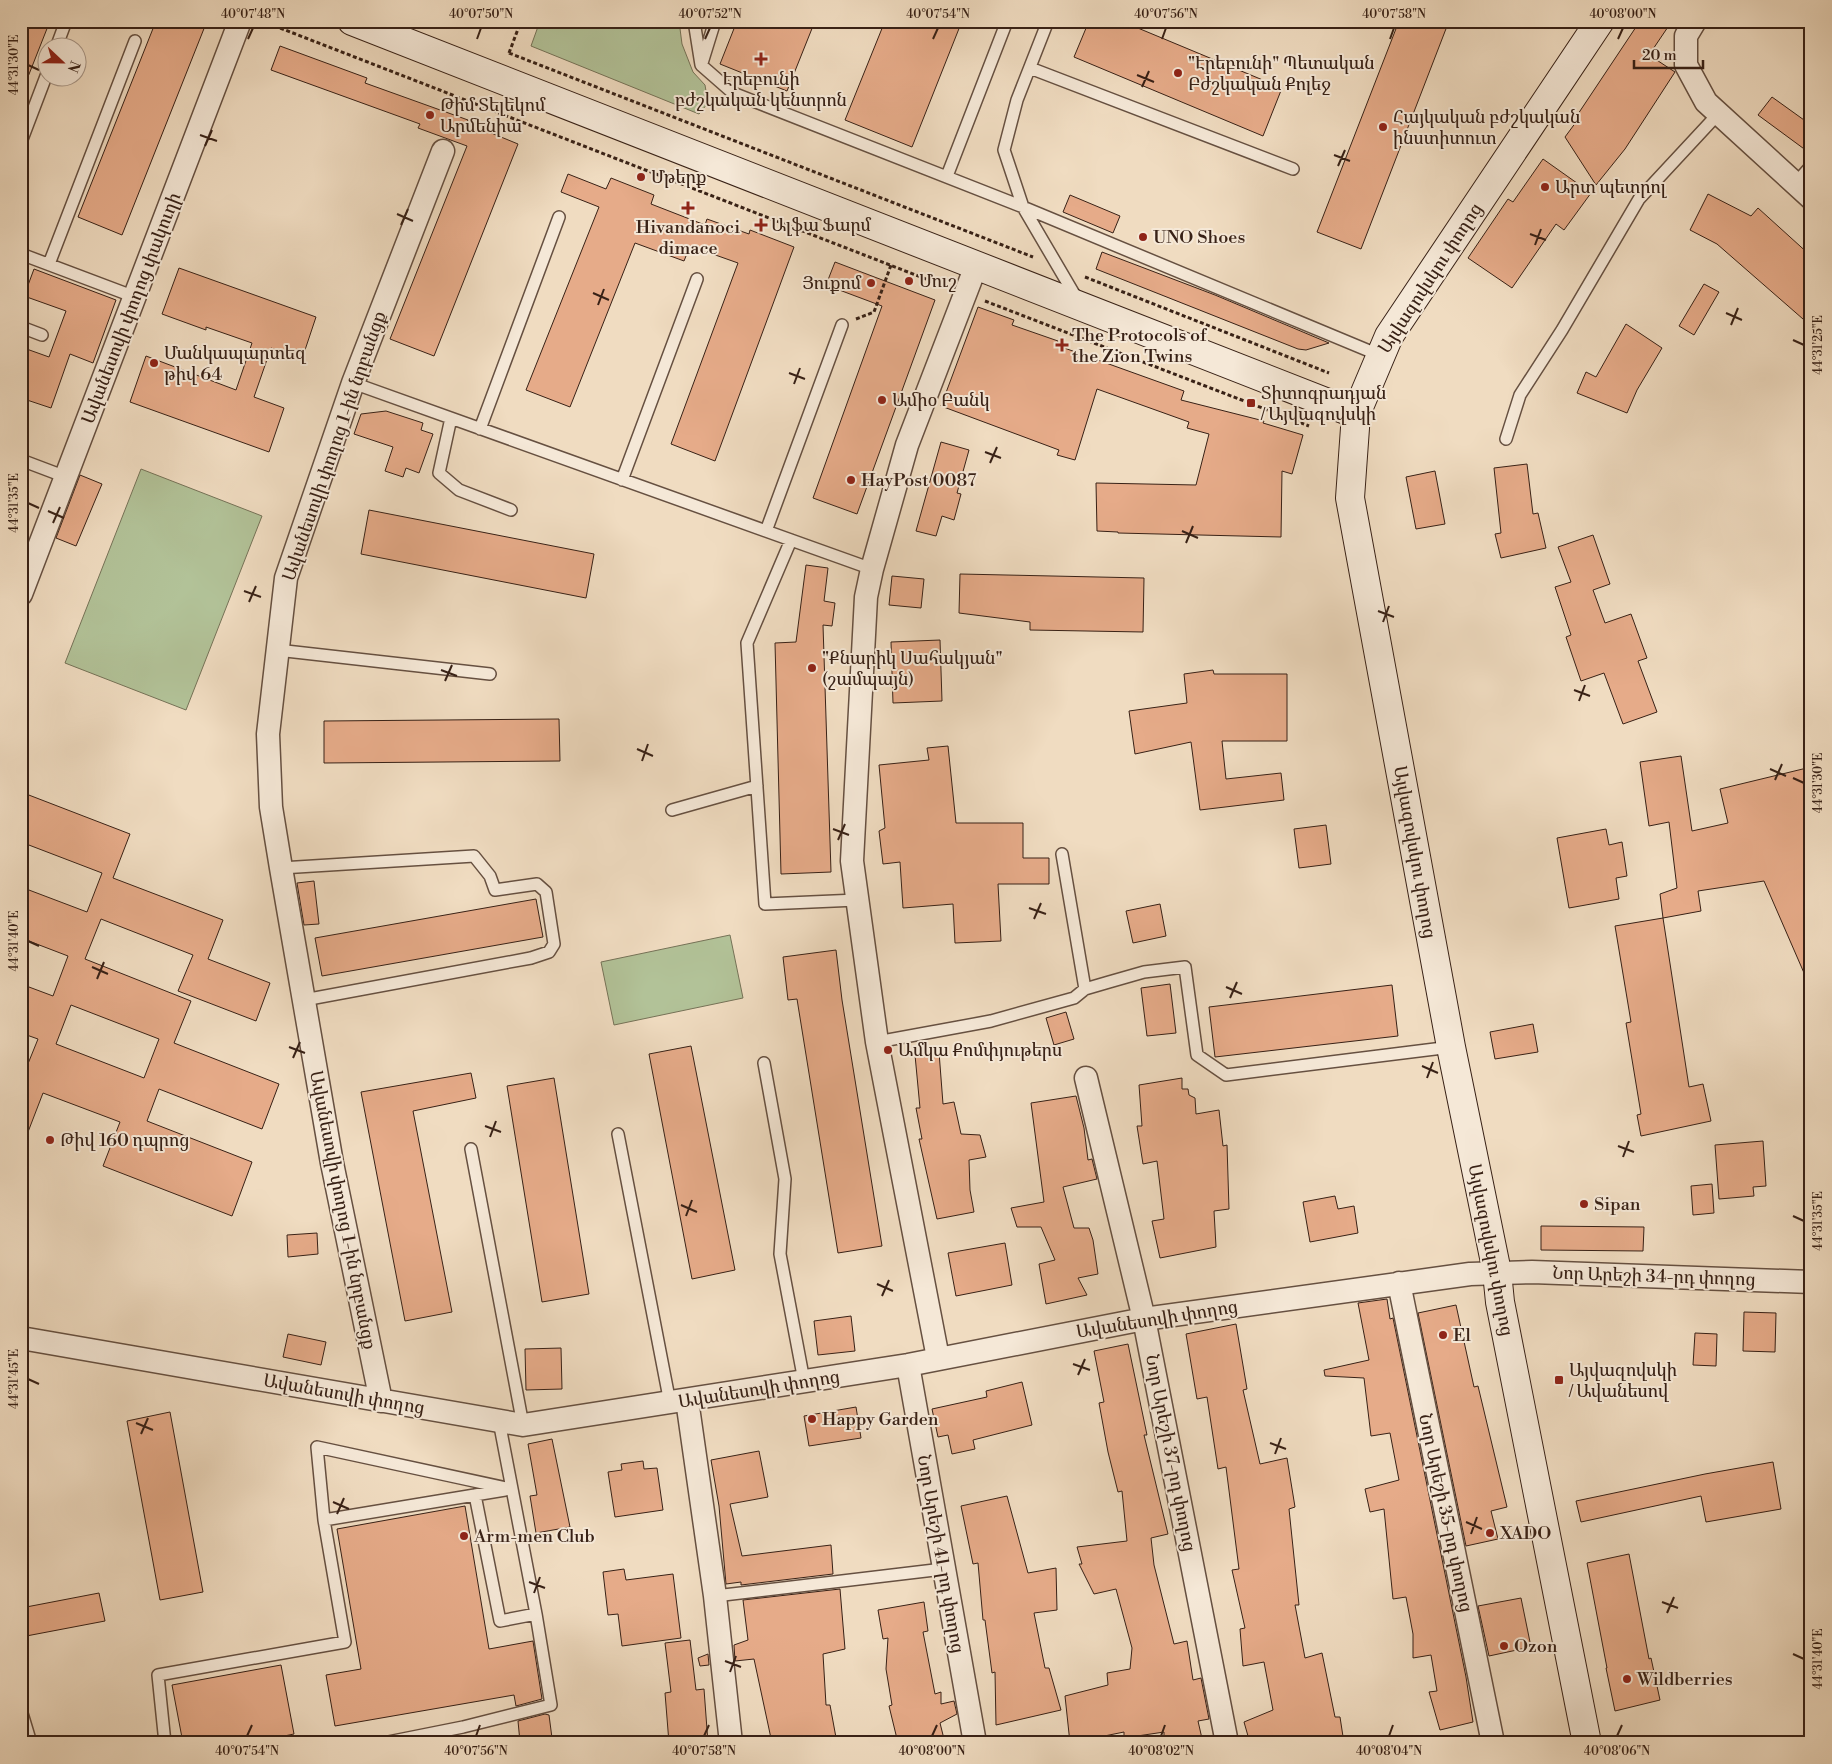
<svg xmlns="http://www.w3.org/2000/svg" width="1832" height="1764" font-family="'Libre Bodoni','Noto Serif Armenian',serif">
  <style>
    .green { fill: #b2c298; stroke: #757257 }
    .building { fill: #e6ab89; stroke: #382116; fill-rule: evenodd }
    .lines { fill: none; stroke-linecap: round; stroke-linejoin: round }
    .lane-casing { stroke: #665041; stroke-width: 14 }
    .street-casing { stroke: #665041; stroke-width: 25 }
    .secondary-casing { stroke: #382116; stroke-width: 30 }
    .path { stroke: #382116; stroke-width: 3; stroke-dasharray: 4 2.5; stroke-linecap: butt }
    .lane { stroke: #f5e8d7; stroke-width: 11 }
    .street { stroke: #f5e8d7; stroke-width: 22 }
    .secondary { stroke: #f5e8d7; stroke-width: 28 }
    .ticks { fill: none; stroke: #382116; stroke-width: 2 }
    .poi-dot { fill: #8f2418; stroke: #f5e8d7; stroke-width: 2 }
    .labels { text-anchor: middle; stroke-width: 4; stroke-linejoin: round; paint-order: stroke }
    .poi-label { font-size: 18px; fill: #382116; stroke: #f5e8d7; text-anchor: start }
    .street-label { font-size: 18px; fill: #382116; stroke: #f5e8d7 }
    .neatline { fill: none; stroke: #382116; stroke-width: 2 }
    .ticks-label { font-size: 12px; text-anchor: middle; fill: #382116 }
  </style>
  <rect width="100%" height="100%" fill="#f0dcc1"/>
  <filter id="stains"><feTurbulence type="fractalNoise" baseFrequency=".004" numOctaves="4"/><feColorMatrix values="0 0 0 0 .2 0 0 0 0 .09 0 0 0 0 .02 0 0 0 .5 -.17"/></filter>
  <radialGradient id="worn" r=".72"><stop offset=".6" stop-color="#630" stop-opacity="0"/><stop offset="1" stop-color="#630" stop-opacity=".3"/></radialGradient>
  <path class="green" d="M540,21h139l3,23 11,28 12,13 3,18 -9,11 -168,-68z
    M141,469l121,47 -76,194 -121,-47z
    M730,935l13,63 -129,27 -13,-63z"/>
  <path class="building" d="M21,21h29l-28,71h-1z
    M156,21h51l-85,214 -44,-18z
    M737,21h78l-28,70 -67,-27z
    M885,21h77l-50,126 -67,-27z
    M1089,21h32l161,67 -19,48 -189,-79z
    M1399,21h50l-88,228 -44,-17z
    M1640,21h32l-23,34 26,17 -50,77 -29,36 -31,-48 14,-19 -3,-1z
    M280,46l87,32 -2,5 103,37 -1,3 51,21 -84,212 -44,-17 77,-193 -49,-18 2,-4 -149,-54z
    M1772,97l39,28v29l-53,-39z
    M1543,159l48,34 -27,37 -8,-6 -44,64 -44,-30 40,-59 5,3z
    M568,174l38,15 5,-11 43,17 -3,9 54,21 2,-6 42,15 1,-4 44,17 -79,214 -44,-17 67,-181 -48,-17 -6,15 -49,-18 -65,164 -44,-17 73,-183 -38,-15z
    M1708,194l43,22 7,-8 53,48v70l-94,-82 -27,-14z
    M1070,195l50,21 -7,17 -50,-21z
    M1102,252l113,43 114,48 -23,7 -8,-1 -202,-80z
    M835,262l100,38 -78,214 -44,-16 69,-192 -56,-21z
    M179,268l137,49 -14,42 -31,-11 -17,49 30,11 -15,44 -139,-50 16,-46 90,34 16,-47 -46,-16v3l-44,-16z
    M34,269l82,31 -23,63 -23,-9 -19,54 -30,-10v-51l28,10 17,-46 -42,-15z
    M1704,284l15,8 -25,43 -15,-9z
    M978,307l36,13 -2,5 46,16 -2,4 128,46 -3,9 83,21 -1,2 40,12 -11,39 -10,-3 -1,66 -163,-4v-1l-21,-1 -1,-48 100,2 13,-51 -22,-6 2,-6 -92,-33 -22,71 -18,-5 2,-5 -118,-44z
    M1626,324l36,24 -25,42 -10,23 -50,-20 9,-21 10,5z
    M386,411l37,12 -2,7 12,4 -14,39 -13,-5 -3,9 -18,-6 8,-24 -39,-13 7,-20z
    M941,442l28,8 -12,43 4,1 -7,26 -12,-4 -6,20 -20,-5z
    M1527,464l6,50 5,-1 8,35 -45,10 -6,-24 6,-1 -7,-65z
    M1435,471l10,53 -29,5 -10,-52z
    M80,475l22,9 -26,62 -20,-8z
    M369,510l225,44 -8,44 -225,-44z
    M1593,535l17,49 -17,6 12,33 26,-9 16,44 -9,3 19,51 -34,12 -19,-51 -23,8 -15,-44 5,-2 -16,-48 16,-5 -13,-35z
    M806,565l22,3 -4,33 11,2 -3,23 -9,-1 8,247 -50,2 -6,-231 21,-1z
    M960,574l184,4 -1,54 -113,-2v-8l-71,-9z
    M892,576l32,3 -3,29 -32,-3z
    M940,640l2,61 -49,2 -2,-61z
    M1213,670l1,4h73v67h-65l4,38 55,-6 3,27 -84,10 -9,-68 -56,12 -6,-43 58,-8 -3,-29z
    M559,719l1,42 -236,2v-42z
    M948,746l8,77h67v35h26v26h-51l3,57 -46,2 -2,-39 -50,4 -3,-46 -17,2 -4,-33 6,-3 -6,-63 50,-5 -2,-12z
    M1681,756l11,75 36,-8 -8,-34 91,-22v222l-47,-108 -66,10 3,20 -38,7 -3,-24 17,-6 -8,-66 -20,4 -9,-64z
    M21,792l109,42 -17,44 110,42 -15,39 62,24 -14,38 -78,-30 15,-36 -92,-36 -16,40 106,42 -17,42 105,41 -17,45 -103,-40 -12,32 105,41 -20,54 -129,-50 17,-44 -77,-29 -20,52h-2v-64l17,-42 -17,-6v-49l32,12 15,-40 -47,-18v-51l66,25 15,-39 -81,-31zM71,1005l88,34 -15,39 -88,-34z
    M1326,825l5,39 -32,4 -5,-39z
    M1606,829l3,16 13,-3 5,34 -11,2 3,21 -50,9 -12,-70z
    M314,881l5,43 -15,1 -7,-42z
    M536,899l7,38 -221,39 -7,-38z
    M1160,904l6,32 -33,7 -7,-32z
    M1663,918l26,169 14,-3 8,37 -70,15 -4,-21 4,-1 -15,-91 5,-1 -16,-96z
    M836,950l6,50 40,246 -44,7 -41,-254 -9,1 -5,-43z
    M1170,984l6,49 -29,3 -6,-48z
    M1392,985l6,51 -183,21 -6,-50z
    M1066,1012l8,27 -20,6 -8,-27z
    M1533,1024l5,28 -43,7 -5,-27z
    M691,1046l44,224 -43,9 -43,-225z
    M939,1052l4,52 11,-2 7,32 19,1 6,22 -17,3 1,30 4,22 -37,7 -18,-80h3l-6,-31h4l-5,-53z
    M471,1073l5,25 -63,13 39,201 -47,9 -44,-229z
    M554,1078l35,216 -47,8 -35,-216z
    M1182,1078v11h6l1,6 6,3 1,16 23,-4 4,36 4,-1 2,64 -15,2 2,36 -56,11 -8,-37 12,-2 -7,-58 -14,3 -6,-38h5l-3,-41z
    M1076,1096l8,32 4,32 4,-1 5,20 -34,8 11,41h15l4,12 5,34 -20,4 9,17 -41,9 -7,-40 16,-4 -14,-33h-24l-6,-19 33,-6 -13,-99z
    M1763,1141l3,45 -13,1 1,9 -35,3 -4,-54z
    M1712,1184l2,29 -21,2 -2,-29z
    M1335,1196l3,13 16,-3 4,27 -48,9 -7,-40z
    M1541,1226l103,1 -1,24 -102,-1z
    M317,1233l1,21 -30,3 -1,-22z
    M1005,1243l7,42 -56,11 -8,-43z
    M1387,1299l3,20 3,-1 73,359 7,45 -33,8 -11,-38 8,-1 -6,-36 -18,3v-24l-7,-37 -13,2 -9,-90 -14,3 -5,-23 34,-9 -9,-47 -19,3 -7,-58 -39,-2 -1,-6 45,-10 -11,-57z
    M1456,1305l18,82 4,-1 29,121 -16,4 7,28 -32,7 -48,-233z
    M1744,1312l32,1 -1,39 -32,-1z
    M851,1316l4,35 -37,4 -4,-34z
    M1236,1324l11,65 -4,1 17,74 27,-6 8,49 -6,2 10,96h-4l10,53 17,-5 13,64h5l4,26h-94l-6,-21 29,-12 -9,-48 -21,4 -3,-37 5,-1 -13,-58 7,-1 -13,-102 -8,2 -11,-72 -10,2 -11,-65z
    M1695,1333l22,1 -1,32 -23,-1z
    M288,1334l38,8 -5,23 -38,-8z
    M1128,1344l19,91h-3l24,99 -17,4 3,27 20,79 13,-3 6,39 8,-2 8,41 -11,2 5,22h-39v-11l-40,6v-6l-54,11 -5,-47 43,-11 -1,-12 23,-4 2,-21 -16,-59 -22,5 -15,-30h3l-5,-17 50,-6 -5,-50 -4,1 -10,-40 -9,-49 5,-1 -10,-51z
    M561,1348l1,41 -36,1 -1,-41z
    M1022,1382l10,43 -59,15 2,9 -23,5 -4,-19 -10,2 -6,-28 55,-12 -1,-6z
    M856,1407l5,31 -52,8 -5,-30z
    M170,1412l33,180 -43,8 -33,-179z
    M552,1439l18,88 -34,6 -6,-37 7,-1 -9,-51z
    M759,1451l9,46 -38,7 12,52 89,-11 2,29 -92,11v-3l-15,2 -7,-78 -8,-46z
    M643,1461l1,8 13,-1 6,42 -48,7 -7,-45 14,-2 -1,-6z
    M1773,1462l8,47 -75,13 -5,-26 -120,26 -5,-21 129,-27z
    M1007,1496l21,77 28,-5 1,42 -23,3 11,55h4l12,42 -65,15 -1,-53 -3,1 -7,-53h-2l-5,-57 -5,1 -12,-58z
    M465,1506l24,143 44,-8 9,58 -26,7 -2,-11 -179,31 -9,-51 35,-6 -24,-140z
    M1629,1554l20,105 2,-1 9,42 -45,11 -9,-43h1l-20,-105z
    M624,1569l2,11 47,-6 8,64 -59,8 -4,-32 -10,1 -5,-43z
    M840,1589l5,60 -22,5 3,51h4l7,38h-65l-18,-84 -19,2 -1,-16 14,-5 -5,-40z
    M99,1593l6,28 -84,16v-29z
    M1521,1598l10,49 -42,9 -11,-50z
    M924,1602l4,29 -5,1 12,62 6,-2v12l13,-3 3,13 -17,9 5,20h-47l-9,-37 3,-1 -6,-36 2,-31 -5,1 -5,-29z
    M690,1640l6,50 8,-1 4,54h-39l-4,-50 6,-1 -6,-49z
    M708,1654l1,11 -9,1 -2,-8z
    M281,1665l13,69 -44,9h-67l-11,-58z
    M545,1714l4,1 3,23 -32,4 -2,-21z"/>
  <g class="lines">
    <g class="lane-casing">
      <path id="lane" d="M694,21l7,44 32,28 290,114 356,148
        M1048,21l-31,79 -13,50 19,57 54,92
        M56,48l10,-27
        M702,63l13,-42
        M1030,68l263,101
        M21,142l27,-71
        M947,176l60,-155
        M1796,183l15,-17
        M21,254l114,43
        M49,264l86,-223
        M21,327l21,8
        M353,383l519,186
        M451,418l-12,55 20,17 52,20
        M480,429l79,-212
        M1506,439l14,-44 42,-65 77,-131 79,-85
        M21,460l45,17
        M622,480l75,-201
        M766,531l76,-206
        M791,540l-44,103 18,261 92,-4
        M277,650l213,24
        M672,810l85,-24
        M1062,854l23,135
        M281,868l193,-12 16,20 5,14 42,-6 9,8 8,52 -5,8 -18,6 -227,42
        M877,1042l114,-21 83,-23 11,-9 24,-7 35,-10 41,-5 12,88 29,20 225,-28
        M764,1063l21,116 -5,75 24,127
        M618,1134l52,269
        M471,1149l52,276
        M475,1495l25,126 36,-7
        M324,1520l181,-30
        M715,1596l228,-27
        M21,1710l10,33
        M165,1743l-7,-68 187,-33 -21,-122 -7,-73 194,42
        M383,1743l80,-16 88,-22 -15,-91 -37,-193"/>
    </g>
    <g class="street-casing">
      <path id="street" d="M1695,21l-9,15v29l20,37 105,96
        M21,594l219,-573
        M1086,1078l58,241 83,424
        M1399,1283l94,460
        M21,1338l502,87 385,-60 236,-46 326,-45 62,-2 279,10
        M938,1358l-61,-316 -25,-181 14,-264 6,-28 35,-124 69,-179
        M908,1365l67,378
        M687,1400l28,196 16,147
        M381,1401l-49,-238 -51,-295 -10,-61 -3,-73 18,-156 67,-195 90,-232"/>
    </g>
    <g class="secondary-casing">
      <path id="secondary" d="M352,21l1004,393
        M1587,1743l-87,-441 -3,-30 -46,-225 -101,-549 6,-84 33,-78 211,-315"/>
    </g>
    <path class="path" d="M262,21l682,265
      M509,53l524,204
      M509,53l12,-32
      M1085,277l244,96
      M985,301l324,125
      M856,319l18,-7 17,-47"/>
    <use href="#lane" class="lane"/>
    <use href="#street" class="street"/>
    <use href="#secondary" class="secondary"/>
  </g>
  <path class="ticks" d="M248,39l5,-11M477,39l4,-11M705,39l5,-11M933,39l5,-11M1162,39l4,-11M1390,39l4,-11M1618,39l5,-11M28,65l11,5M1137,75l17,7M1142,87l7,-16M200,135l17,6M205,146l7,-16M1334,155l16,6M1338,166l7,-16M397,214l16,7M401,225l7,-16M1530,234l16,6M1535,245l6,-16M593,293l16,7M598,305l6,-16M1726,313l16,7M1731,325l7,-17M1793,340l11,5M789,373l16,6M794,384l6,-16M985,452l16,6M990,463l7,-16M28,503l11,5M48,511l16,7M53,523l7,-16M1182,531l16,7M1186,543l7,-17M244,591l17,6M249,602l7,-16M1378,611l16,6M1383,622l6,-16M441,670l16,6M445,681l7,-16M1574,690l16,6M1579,701l6,-16M637,749l16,7M642,761l6,-17M1770,769l16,7M1793,778l11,5M1775,780l7,-16M833,829l16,6M838,840l7,-16M1029,908l17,6M1034,919l7,-16M28,941l11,5M92,967l16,7M97,979l7,-17M1226,987l16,7M1230,998l7,-16M289,1047l16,6M293,1058l7,-16M1422,1066l16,7M1427,1078l6,-16M485,1126l16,6M490,1137l6,-16M1618,1146l16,6M1623,1157l6,-16M681,1205l16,7M686,1216l6,-16M1793,1216l11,5M877,1284l16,7M882,1296l7,-16M1073,1364l17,6M1078,1375l7,-16M28,1379l11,5M136,1423l17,7M141,1434l7,-16M1270,1443l16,6M1275,1454l6,-16M333,1502l16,7M337,1514l7,-16M1466,1522l16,7M1471,1534l6,-17M529,1582l16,6M534,1593l6,-16M1662,1602l16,6M1667,1613l7,-16M1793,1654l11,5M725,1661l16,6M730,1672l6,-16M247,1736l5,-11M476,1736l4,-11M704,1736l5,-11M932,1736l5,-11M1161,1736l4,-11M1389,1736l4,-11M1617,1736l5,-11"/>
  <g class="poi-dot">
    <path d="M758.5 51.5h5v5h5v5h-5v5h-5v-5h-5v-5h5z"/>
    <circle cx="1178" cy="73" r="5"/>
    <circle cx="430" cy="115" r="5"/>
    <circle cx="1383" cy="127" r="5"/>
    <circle cx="641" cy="177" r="5"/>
    <circle cx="1545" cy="187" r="5"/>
    <path d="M685.5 200.5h5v5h5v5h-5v5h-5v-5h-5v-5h5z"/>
    <path d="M758.5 217.5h5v5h5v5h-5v5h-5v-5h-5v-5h5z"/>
    <circle cx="1143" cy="237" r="5"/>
    <circle cx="909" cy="281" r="5"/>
    <circle cx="871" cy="283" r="5"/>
    <path d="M1059.5 337.5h5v5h5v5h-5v5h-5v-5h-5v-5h5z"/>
    <circle cx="154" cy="363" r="5"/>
    <circle cx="882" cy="400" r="5"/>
    <rect x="1246" y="398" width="10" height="10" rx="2.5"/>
    <circle cx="851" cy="480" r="5"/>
    <circle cx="812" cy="668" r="5"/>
    <circle cx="888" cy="1050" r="5"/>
    <circle cx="50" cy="1140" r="5"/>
    <circle cx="1584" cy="1204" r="5"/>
    <circle cx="1443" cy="1335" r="5"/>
    <rect x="1554" y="1375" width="10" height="10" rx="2.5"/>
    <circle cx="812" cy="1419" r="5"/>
    <circle cx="1490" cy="1533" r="5"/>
    <circle cx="464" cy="1536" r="5"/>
    <circle cx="1504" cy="1646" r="5"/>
    <circle cx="1627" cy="1679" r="5"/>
  </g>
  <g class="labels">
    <g class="poi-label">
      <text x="1188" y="69">"Էրեբունի" Պետական<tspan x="1188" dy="21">Բժշկական Քոլեջ</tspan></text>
      <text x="761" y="85" text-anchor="middle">Էրեբունի<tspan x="761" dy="21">բժշկական կենտրոն</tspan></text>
      <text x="440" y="111">Թիմ Տելեկոմ<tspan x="440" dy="21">Արմենիա</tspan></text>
      <text x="1393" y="123">Հայկական բժշկական<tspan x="1393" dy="21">ինստիտուտ</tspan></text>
      <text x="651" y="183">Մթերք</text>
      <text x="1555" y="193">Արտ պետրոլ</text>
      <text x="771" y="231">Ալֆա Ֆարմ</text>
      <text x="688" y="233" text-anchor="middle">Hivandanoci<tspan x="688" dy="21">dimace</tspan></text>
      <text x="1153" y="243">UNO Shoes</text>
      <text x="919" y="287">Մուշ</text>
      <text x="861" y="289" text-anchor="end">Յուքոմ</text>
      <text x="1072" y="341">The Protocols of<tspan x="1072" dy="21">the Zion Twins</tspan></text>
      <text x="164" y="359">Մանկապարտեզ<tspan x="164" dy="21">թիվ 64</tspan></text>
      <text x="1261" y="399">Տիտոգրադյան<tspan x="1261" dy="21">/ Այվազովսկի</tspan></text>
      <text x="892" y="406">Ամիօ Բանկ</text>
      <text x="861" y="486">HayPost 0087</text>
      <text x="822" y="664">"Քնարիկ Սահակյան"<tspan x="822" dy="21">(շամպայն)</tspan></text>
      <text x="898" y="1056">Ամկա Քոմփյութերս</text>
      <text x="60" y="1146">Թիվ 160 դպրոց</text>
      <text x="1594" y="1210">Sipan</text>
      <text x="1453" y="1341">El</text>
      <text x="1569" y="1376">Այվազովսկի<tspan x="1569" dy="21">/ Ավանեսով</tspan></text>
      <text x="822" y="1425">Happy Garden</text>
      <text x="1500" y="1539">XADO</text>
      <text x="474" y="1542">Arm-men Club</text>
      <text x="1514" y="1652">Ozon</text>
      <text x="1637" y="1685">Wildberries</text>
    </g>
    <g class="street-label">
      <text transform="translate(1430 278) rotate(-57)" y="6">Այվազովսկու փողոց</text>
      <text transform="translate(131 308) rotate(-69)" y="6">Ավանեսովի փողոց փակուղի</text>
      <text transform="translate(334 446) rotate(-71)" y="6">Ավանեսովի փողոց 1-ին նրբանցք</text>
      <text transform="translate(1415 852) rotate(80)" y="6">Այվազովսկու փողոց</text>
      <text transform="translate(343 1210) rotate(79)" y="6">Ավանեսովի փողոց 1-ին նրբանցք</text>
      <text transform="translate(1491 1250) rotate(79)" y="6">Այվազովսկու փողոց</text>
      <text transform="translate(1654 1276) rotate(2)" y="6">Նոր Արեշի 34-րդ փողոց</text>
      <text transform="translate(1157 1319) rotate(-9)" y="6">Ավանեսովի փողոց</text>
      <text transform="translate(759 1389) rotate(-9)" y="6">Ավանեսովի փողոց</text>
      <text transform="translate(344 1394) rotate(10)" y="6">Ավանեսովի փողոց</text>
      <text transform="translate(1171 1453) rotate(79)" y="6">Նոր Արեշի 37-րդ փողոց</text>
      <text transform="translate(1446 1513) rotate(78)" y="6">Նոր Արեշի 35-րդ փողոց</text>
      <text transform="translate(941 1554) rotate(80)" y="6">Նոր Արեշի 41-րդ փողոց</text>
    </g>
  </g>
  <rect width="1832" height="1764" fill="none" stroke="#f0dcc1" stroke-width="55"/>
  <g transform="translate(62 62) rotate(112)"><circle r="24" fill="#f5e8d7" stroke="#a9988a"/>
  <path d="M0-4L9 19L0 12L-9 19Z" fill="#8f2418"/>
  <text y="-8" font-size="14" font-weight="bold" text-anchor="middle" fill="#382116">N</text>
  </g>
  <path d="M1634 60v8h69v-8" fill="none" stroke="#382116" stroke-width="2.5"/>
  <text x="1642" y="60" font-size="15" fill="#382116" stroke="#f5e8d7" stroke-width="4" paint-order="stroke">20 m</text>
  <rect x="28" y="28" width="1776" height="1708" class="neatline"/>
  <g class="ticks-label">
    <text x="253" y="18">40°07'48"N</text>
    <text x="481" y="18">40°07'50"N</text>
    <text x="710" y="18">40°07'52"N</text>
    <text x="938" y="18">40°07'54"N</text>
    <text x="1166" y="18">40°07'56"N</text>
    <text x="1394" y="18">40°07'58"N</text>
    <text x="1623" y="18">40°08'00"N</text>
    <text transform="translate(14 65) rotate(-90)" y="4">44°31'30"E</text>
    <text transform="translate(1818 345) rotate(-90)" y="4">44°31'25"E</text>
    <text transform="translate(14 503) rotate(-90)" y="4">44°31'35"E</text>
    <text transform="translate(1818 783) rotate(-90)" y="4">44°31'30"E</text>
    <text transform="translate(14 941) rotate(-90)" y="4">44°31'40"E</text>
    <text transform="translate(1818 1221) rotate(-90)" y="4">44°31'35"E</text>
    <text transform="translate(14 1379) rotate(-90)" y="4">44°31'45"E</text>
    <text transform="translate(1818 1659) rotate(-90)" y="4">44°31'40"E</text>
    <text x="247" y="1755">40°07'54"N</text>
    <text x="476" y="1755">40°07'56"N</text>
    <text x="704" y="1755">40°07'58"N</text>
    <text x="932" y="1755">40°08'00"N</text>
    <text x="1161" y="1755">40°08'02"N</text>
    <text x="1389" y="1755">40°08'04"N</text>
    <text x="1617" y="1755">40°08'06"N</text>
  </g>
  <rect width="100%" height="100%" filter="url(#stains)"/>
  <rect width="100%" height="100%" fill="url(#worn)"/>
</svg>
